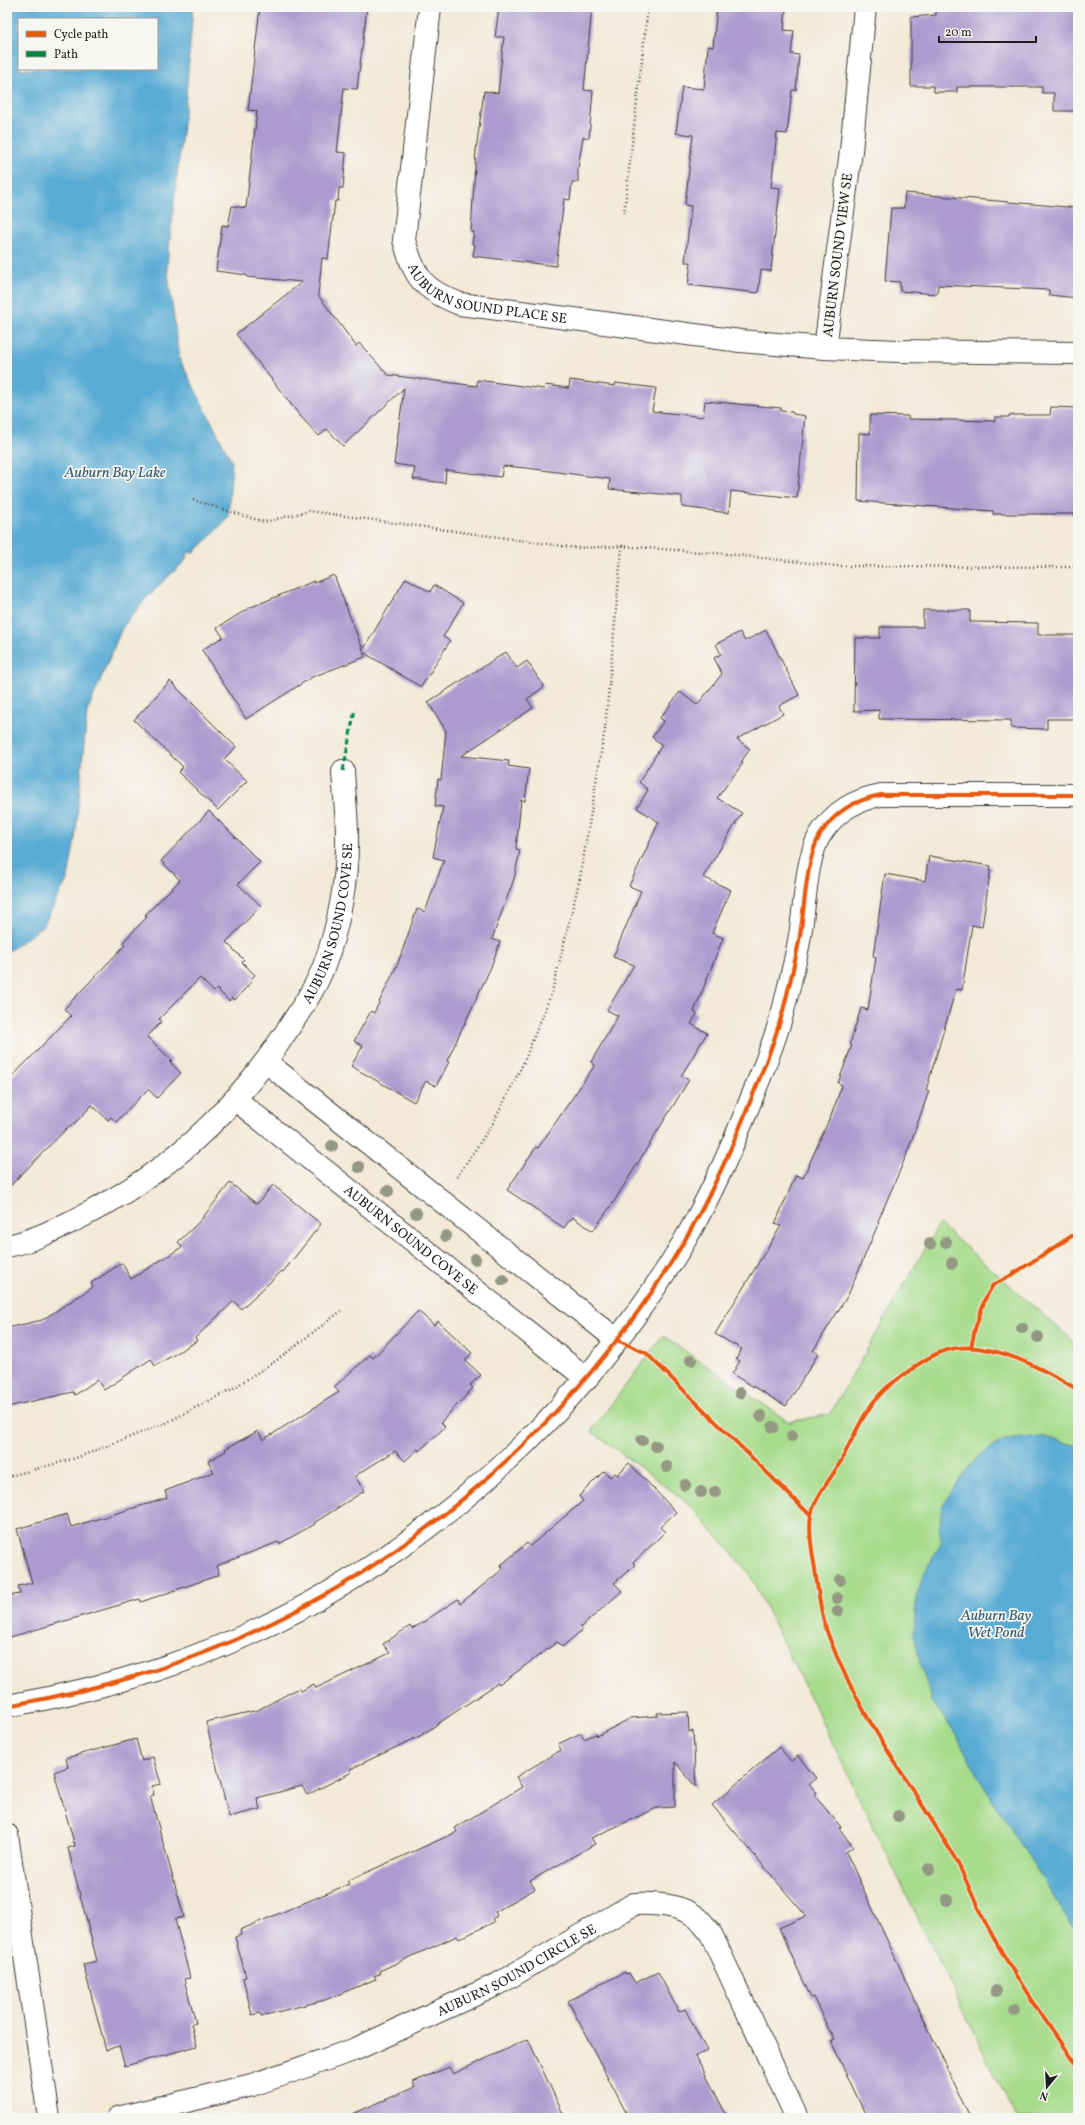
<svg xmlns="http://www.w3.org/2000/svg" width="1085" height="2125" font-family="Vollkorn,serif">
  <style>
    .green { fill: #a7dc8c; stroke: #627c54 }
    .water { fill: #59abd4; stroke: #3a6478; fill-rule: evenodd }
    .building { fill: #ab9bcf }
    .lines { fill: none; stroke-linecap: round; stroke-linejoin: round }
    .street-casing { stroke: #3c3b38; stroke-width: 24 }
    .path { stroke: #3c3b38; stroke-width: 2.5; stroke-dasharray: 1 3; stroke-linecap: butt }
    .street { stroke: #fff; stroke-width: 22 }
    .quiet { stroke: #00873e; stroke-width: 3; stroke-dasharray: 6 3; stroke-linecap: butt }
    .cycleway-casing { stroke: #f6f6f2; stroke-width: 6 }
    .cycleway { stroke: #e8590c; stroke-width: 4 }
    .tree { fill: #949882 }
    .labels { text-anchor: middle; stroke-width: 3.5; stroke-linejoin: round; paint-order: stroke }
    .street-label { font-size: 14px; fill: #1c1c1c; stroke: #f6f6f2 }
    .water-label { font-size: 15px; font-style: italic; fill: #375c6f; stroke: #f6f6f2 }
  </style>
  <rect width="100%" height="100%" fill="#f6f6f2"/>
  <filter id="ink" filterUnits="userSpaceOnUse"><feTurbulence type="fractalNoise" baseFrequency=".025" numOctaves="2"/><feDisplacementMap in="SourceGraphic" scale="8" xChannelSelector="R" yChannelSelector="G"/><feConvolveMatrix kernelMatrix="1 2 1 2 8 2 1 2 1" color-interpolation-filters="sRGB"/></filter>
  <filter id="wash" filterUnits="userSpaceOnUse"><feTurbulence type="fractalNoise" baseFrequency=".012" numOctaves="4" result="noise"/><feDisplacementMap in="SourceGraphic" scale="16" xChannelSelector="R" yChannelSelector="G"/><feGaussianBlur stdDeviation="0.9" result="paint"/><feColorMatrix in="noise" values="0 0 0 0 0 0 0 0 0 0 0 0 0 0 0 0 0 1.4 0 .05"/><feComposite in="paint" operator="in"/></filter>
  <g filter="url(#wash)">
    <rect width="100%" height="100%" fill="#f3e9d6"/>
    <path class="green" d="M939,1224l139,121v773h-62l-267,-545 -61,-70 -97,-72 72,-95 126,86 41,-8z"/>
    <path class="water" d="M7,7h186l-7,90 -19,168 12,93 53,104 -4,56 -25,26 -9,8 -6,1 -3,8 -38,36 -25,31 -35,84 -12,128 -7,38 -25,48 -36,26zM19,19h138v50h-138z
      M1040,1436l38,10v488l-90,-141 -34,-61 -22,-31 -12,-39 -6,-28 2,-36 8,-25 17,-29 -1,-19 2,-19 22,-33 16,-18 24,-15z"/>
    <g id="blocks">
      <path class="building" d="M260,7h107l-10,82 -13,-1 -7,64 9,1 -3,35h-4l-1,13h-3l-7,58 -6,-1 -4,37 38,51 3,-3 29,32 89,11v-6l67,9 1,-4 24,3 1,-8 45,6v-3l41,5 -4,23 51,6 2,-16 76,7v3l11,1 1,2 12,2 -8,82 -66,-7 -2,22 -47,-6v-11l-73,-7 1,-10 -83,-11 -24,-2 -2,11 -55,-7 -1,13 -32,-4 2,-12 -21,-3 10,-76 -61,58 -16,-17 -8,7 -18,-19 -65,-83 66,-52 -55,-5v-2l-31,-4 6,-46 6,1 4,-20 14,2 11,-97 -9,-1z
        M499,7h93l-8,83 9,1 -4,47 -6,-1 -5,31v14h-6l-2,18 -6,-1 -8,67 -83,-10 2,-12h-3l2,-12h-3l5,-82 8,-59 14,2 6,-56h-9z
        M717,7h69l-2,23 10,1 -3,23 8,1 -3,35h-4l-5,44 -10,-1 -6,54 9,1 -9,83 -10,-1 -3,23 -70,-8 3,-23h-6l6,-56 -6,-1 8,-70 -17,-2 6,-46 22,2 4,-43 5,1z
        M936,7h142v104h-24v-18h-12v-6h-85v5h-23l-1,-6h-22v-69l25,-2z
        M905,193l173,15v90l-29,-3v-5l-111,-5 -1,9 -37,-3v-9l-15,-1 6,-73h13z
        M1051,407l27,1v106h-85v-3l-135,-10 1,-68 11,1v-19l38,1v3l87,2v-4h14v-2h41z
        M334,575l29,75 43,-72 24,14 4,-7 29,18 -20,34 7,4 -29,46 -58,-35 2,5 -53,20 -66,42 -44,-69 21,-13 -6,-9 32,-20 65,-27v2z
        M923,610h47v12l68,1v12h40v84h-31v10l-36,-1v-8l-132,-1v-9l-25,1 1,-73h25v-11h43z
        M766,630l33,65 -20,11 4,8 -46,25 13,10 -9,13 2,1 -26,35 25,15 -39,64 28,13 -19,43 11,5 -29,74 3,2 -6,10 16,9 -26,43 8,4 -74,120 -22,31 -21,-14 -8,11 -57,-38 29,-43 2,1 57,-83 -4,-3 27,-46 -11,-6 27,-45 -21,-8 28,-66 -12,-5 30,-64 -22,-14 11,-18 -9,-8 23,-37 -10,-8 12,-16 -4,-3 20,-26 17,13 25,-31 -8,-16 7,-4 -5,-10 24,-12 5,9z
        M506,652l11,16 10,-7 17,26 -17,12 6,9 -72,48 48,5 -1,5 21,3 -4,32 -4,-1 -5,49 4,1 -6,29 -22,60 8,3 -9,25 -44,94 2,1 -13,24 -10,-5 -12,21 -63,-36 12,-20 -9,-5 17,-30 3,2 24,-50 19,-54 8,3 19,-52 -11,-3 10,-50 -8,-1 3,-27 3,1 5,-49 -18,-29z
        M170,681l66,66 -12,12 23,22 -29,29 -40,-38 5,-5 -49,-47z
        M209,811l51,51 -22,22 23,22 -35,36 18,18 -2,2 13,13 -4,4 1,2 -17,19 -3,-2 -3,3 -12,-12 -3,3 -14,-14 -41,41 3,2 -15,16 25,23 -2,2 11,11 -24,25 -9,-9 -32,33 -5,-5 -3,3 -16,-15 -21,22 -2,-1 -62,63v-107l64,-66 -7,-7 61,-64 -3,-2 25,-26 -2,-2 35,-35 -19,-19z
        M929,856l62,10 -9,61 -10,-2 -10,65 -6,-1 -30,101 3,1 -23,65 -28,65 1,1 -31,73 -35,56 5,3 -32,52 -54,-32 8,-13 -4,-2 6,-10 -27,-15 66,-108 -6,-2 21,-49 7,3 29,-65 10,-28 -4,-2 14,-38 -2,-1 11,-36 7,2 8,-53 -3,-1 12,-82 40,7z
        M230,1183l27,21 16,-19 48,39 -38,48 -1,-1 -41,38 -7,-8 -39,37 2,3 -42,25 -4,-7 -47,31 -7,-10 -22,15 -2,-3 -66,15v-79l35,-8 51,-33 -2,-4 31,-20 9,16 51,-32 -4,-5 22,-21z
        M418,1311l16,14 4,-4 34,32 -7,7 16,15 -11,10 3,3 -32,34 4,5 -26,24 -1,-2 -13,12 -10,-10 -40,25 9,15 -50,32 1,1 -36,20 -1,-2 -62,24 3,9 -78,27 -1,-3 -133,39v-42l13,-2 -2,-8 14,-3 -15,-54 50,-15 4,13 96,-29 -2,-7 49,-19 -6,-11 18,-10 -1,-2 33,-18 5,9 76,-48 -5,-5 36,-32 3,3z
        M629,1463l47,49 -16,15 5,5 -32,31 2,2 -21,18 8,8 -42,37 2,2 -20,17 -5,-5 -58,43 -1,-2 -78,53 -70,33 2,3 -45,23 -5,-9 -45,12 3,11 -31,8 -23,-95 52,-12 41,-22 2,3 13,-7 2,4 74,-35 -7,-9 27,-18 2,3 13,-8 33,-22 2,5 43,-35 -3,-3 27,-23 3,3 53,-45 -4,-5 25,-25 6,6 5,-4 2,2z
        M688,1712l1,20 4,-1 3,56 -21,-25v45l-18,1 -66,30 4,6 -65,37 5,8 -40,23 2,4 -5,3 2,3 -35,17 -2,-3 -78,35 1,3 -6,2 2,3 -51,21 -64,16 -1,-3 -8,2 -9,-37 3,-1 -11,-40 6,-2 -1,-5 109,-46 -2,-3 110,-49 -2,-4 67,-41 -6,-10 45,-27 -3,-6 23,-11 3,6 12,-5 1,2 34,-18 27,-2 -1,-3z
        M136,1739l6,22 11,-4 8,27 -9,2 2,9 -4,1 34,121 -9,2 15,59 -6,1 12,44 -5,1 6,22 -72,20 -6,-20 -13,4 -23,-86 14,-3 -29,-113 7,-2 -21,-74 14,-5 -2,-9z
        M779,1747l12,14 7,-5 18,22 -7,6 8,9 -3,2 27,32 -2,1 14,19 -7,5 124,266h-103l-36,-77 3,-1 -21,-43 -2,1 -32,-70 27,-12 -94,-111z
        M625,1972l1,2 3,-1 6,10 23,-11 21,40 6,-3 22,42 -11,5 32,62h-99l-61,-117z
        M528,2039l37,79h-222l72,-31 -2,-5 36,-15 4,7z"/>
    </g>
  </g>
  <g filter="url(#ink)">
    <use href="#blocks" fill-opacity="0" stroke="#3c3b38" stroke-width="1"/>
    <g class="lines">
      <g class="street-casing">
        <g id="street">
          <path id="s1" d="M430,7l-26,233c11,38 18,49 56,64l280,37 85,7"/>
          <path d="M865,7l-14,144 -26,197 73,3 180,2"/>
          <path d="M266,1062l351,278"/>
          <path id="s2" d="M236,1100l351,279"/>
          <path id="s3" d="M7,1246c23,-4 47,-16 68,-26 89,-44 157,-105 211,-188 14,-21 29,-43 38,-66 15,-40 24,-89 23,-131 0,-21 -3,-43 -4,-64"/>
          <path d="M7,1706c51,-9 102,-21 152,-37 218,-72 405,-229 523,-424 28,-47 50,-97 70,-148 12,-29 24,-59 32,-90 5,-21 11,-44 15,-66 6,-30 6,-81 21,-106 15,-24 35,-35 61,-40h197"/>
          <path d="M7,1835l42,283"/>
          <path id="s4" d="M118,2118l134,-33 104,-36 142,-65 136,-80c20,-1 43,0 61,12 6,4 10,11 15,16l87,186"/>
        </g>
      </g>
      <path class="path" d="M624,213l24,-206
        M193,500l71,22 45,-11 268,37 45,-2 -17,183 -25,149 -28,114 -29,72 -30,59 -36,54
        M622,546l105,8 109,12 242,1
        M7,1477l69,-19 90,-35 66,-34 45,-29 64,-49"/>
      <use href="#street" class="street"/>
      <path class="quiet" d="M343,771l12,-62"/>
      <g class="cycleway-casing">
        <path id="cycleway" d="M617,1340l29,13 165,163
          M971,1348l4,-19 10,-30 8,-14 17,-9 68,-44
          M1078,1390c-34,-21 -93,-53 -134,-39 -18,6 -35,20 -50,31 -26,18 -38,50 -52,77 -9,18 -26,35 -31,56 -3,16 1,38 4,54 3,22 6,47 14,68 29,78 82,146 124,218 13,21 20,45 32,67 27,51 60,98 93,146
          M7,1706c51,-9 102,-21 152,-37 218,-72 405,-229 523,-424 28,-47 50,-97 70,-148 12,-29 24,-59 32,-90 5,-21 11,-44 15,-66 6,-30 6,-81 21,-106 15,-24 35,-35 61,-40h197"/>
      </g>
      <use href="#cycleway" class="cycleway"/>
    </g>
    <g class="tree">
      <circle cx="332" cy="1146" r="6"/>
      <circle cx="359" cy="1167" r="6"/>
      <circle cx="388" cy="1191" r="6"/>
      <circle cx="416" cy="1213" r="6"/>
      <circle cx="446" cy="1236" r="6"/>
      <circle cx="946" cy="1242" r="6"/>
      <circle cx="930" cy="1244" r="6"/>
      <circle cx="475" cy="1259" r="6"/>
      <circle cx="952" cy="1263" r="6"/>
      <circle cx="503" cy="1280" r="6"/>
      <circle cx="1022" cy="1328" r="6"/>
      <circle cx="1038" cy="1337" r="6"/>
      <circle cx="691" cy="1360" r="6"/>
      <circle cx="740" cy="1393" r="6"/>
      <circle cx="761" cy="1416" r="6"/>
      <circle cx="773" cy="1427" r="6"/>
      <circle cx="792" cy="1436" r="6"/>
      <circle cx="642" cy="1440" r="6"/>
      <circle cx="656" cy="1446" r="6"/>
      <circle cx="667" cy="1467" r="6"/>
      <circle cx="685" cy="1485" r="6"/>
      <circle cx="701" cy="1492" r="6"/>
      <circle cx="715" cy="1492" r="6"/>
      <circle cx="840" cy="1580" r="6"/>
      <circle cx="837" cy="1598" r="6"/>
      <circle cx="838" cy="1611" r="6"/>
      <circle cx="898" cy="1816" r="6"/>
      <circle cx="929" cy="1869" r="6"/>
      <circle cx="947" cy="1900" r="6"/>
      <circle cx="996" cy="1991" r="6"/>
      <circle cx="1015" cy="2010" r="6"/>
    </g>
  </g>
  <g class="labels">
    <g class="street-label">
      <text transform="translate(837 255) rotate(-83)" y="5">AUBURN SOUND VIEW SE</text>
      <text dy="5" stroke="none"><textPath href="#s1" startOffset="346">AUBURN SOUND PLACE SE</textPath></text>
      <text dy="5" stroke="none"><textPath href="#s3" startOffset="478">AUBURN SOUND COVE SE</textPath></text>
      <text dy="5" stroke="none"><textPath href="#s2" startOffset="224">AUBURN SOUND COVE SE</textPath></text>
      <text dy="5" stroke="none"><textPath href="#s4" startOffset="427">AUBURN SOUND CIRCLE SE</textPath></text>
    </g>
    <g class="water-label">
      <text x="115" y="477">Auburn Bay Lake</text>
      <text x="996" y="1620">Auburn Bay<tspan x="996" dy="17">Wet Pond</tspan></text>
    </g>
  </g>
  <rect width="1085" height="2125" fill="none" stroke="#f6f6f2" stroke-width="24"/>
  <rect x="18" y="18" width="140" height="52" fill="#f6f6f2" stroke="#9f9f9c"/>
  <rect x="26" y="31" width="20" height="6" fill="#e8590c" stroke="#9f9f9c"/>
  <text x="54" y="38" font-size="12" fill="#1c1c1c">Cycle path</text>
  <rect x="26" y="51" width="20" height="6" fill="#00873e" stroke="#9f9f9c"/>
  <text x="54" y="58" font-size="12" fill="#1c1c1c">Path</text>
  <g transform="translate(1047 2087) rotate(198)" stroke="#f6f6f2" stroke-width="3" paint-order="stroke">
  <path d="M0-3L7 15L0 10L-7 15Z" fill="#1c1c1c"/>
  <text y="-6" font-size="11" font-weight="bold" text-anchor="middle" fill="#1c1c1c">N</text>
  </g>
  <path d="M939 36v6h97v-6" fill="none" stroke="#1c1c1c" stroke-width="2"/>
  <text x="945" y="36" font-size="12" fill="#1c1c1c" stroke="#f6f6f2" stroke-width="3" paint-order="stroke">20 m</text>
</svg>
